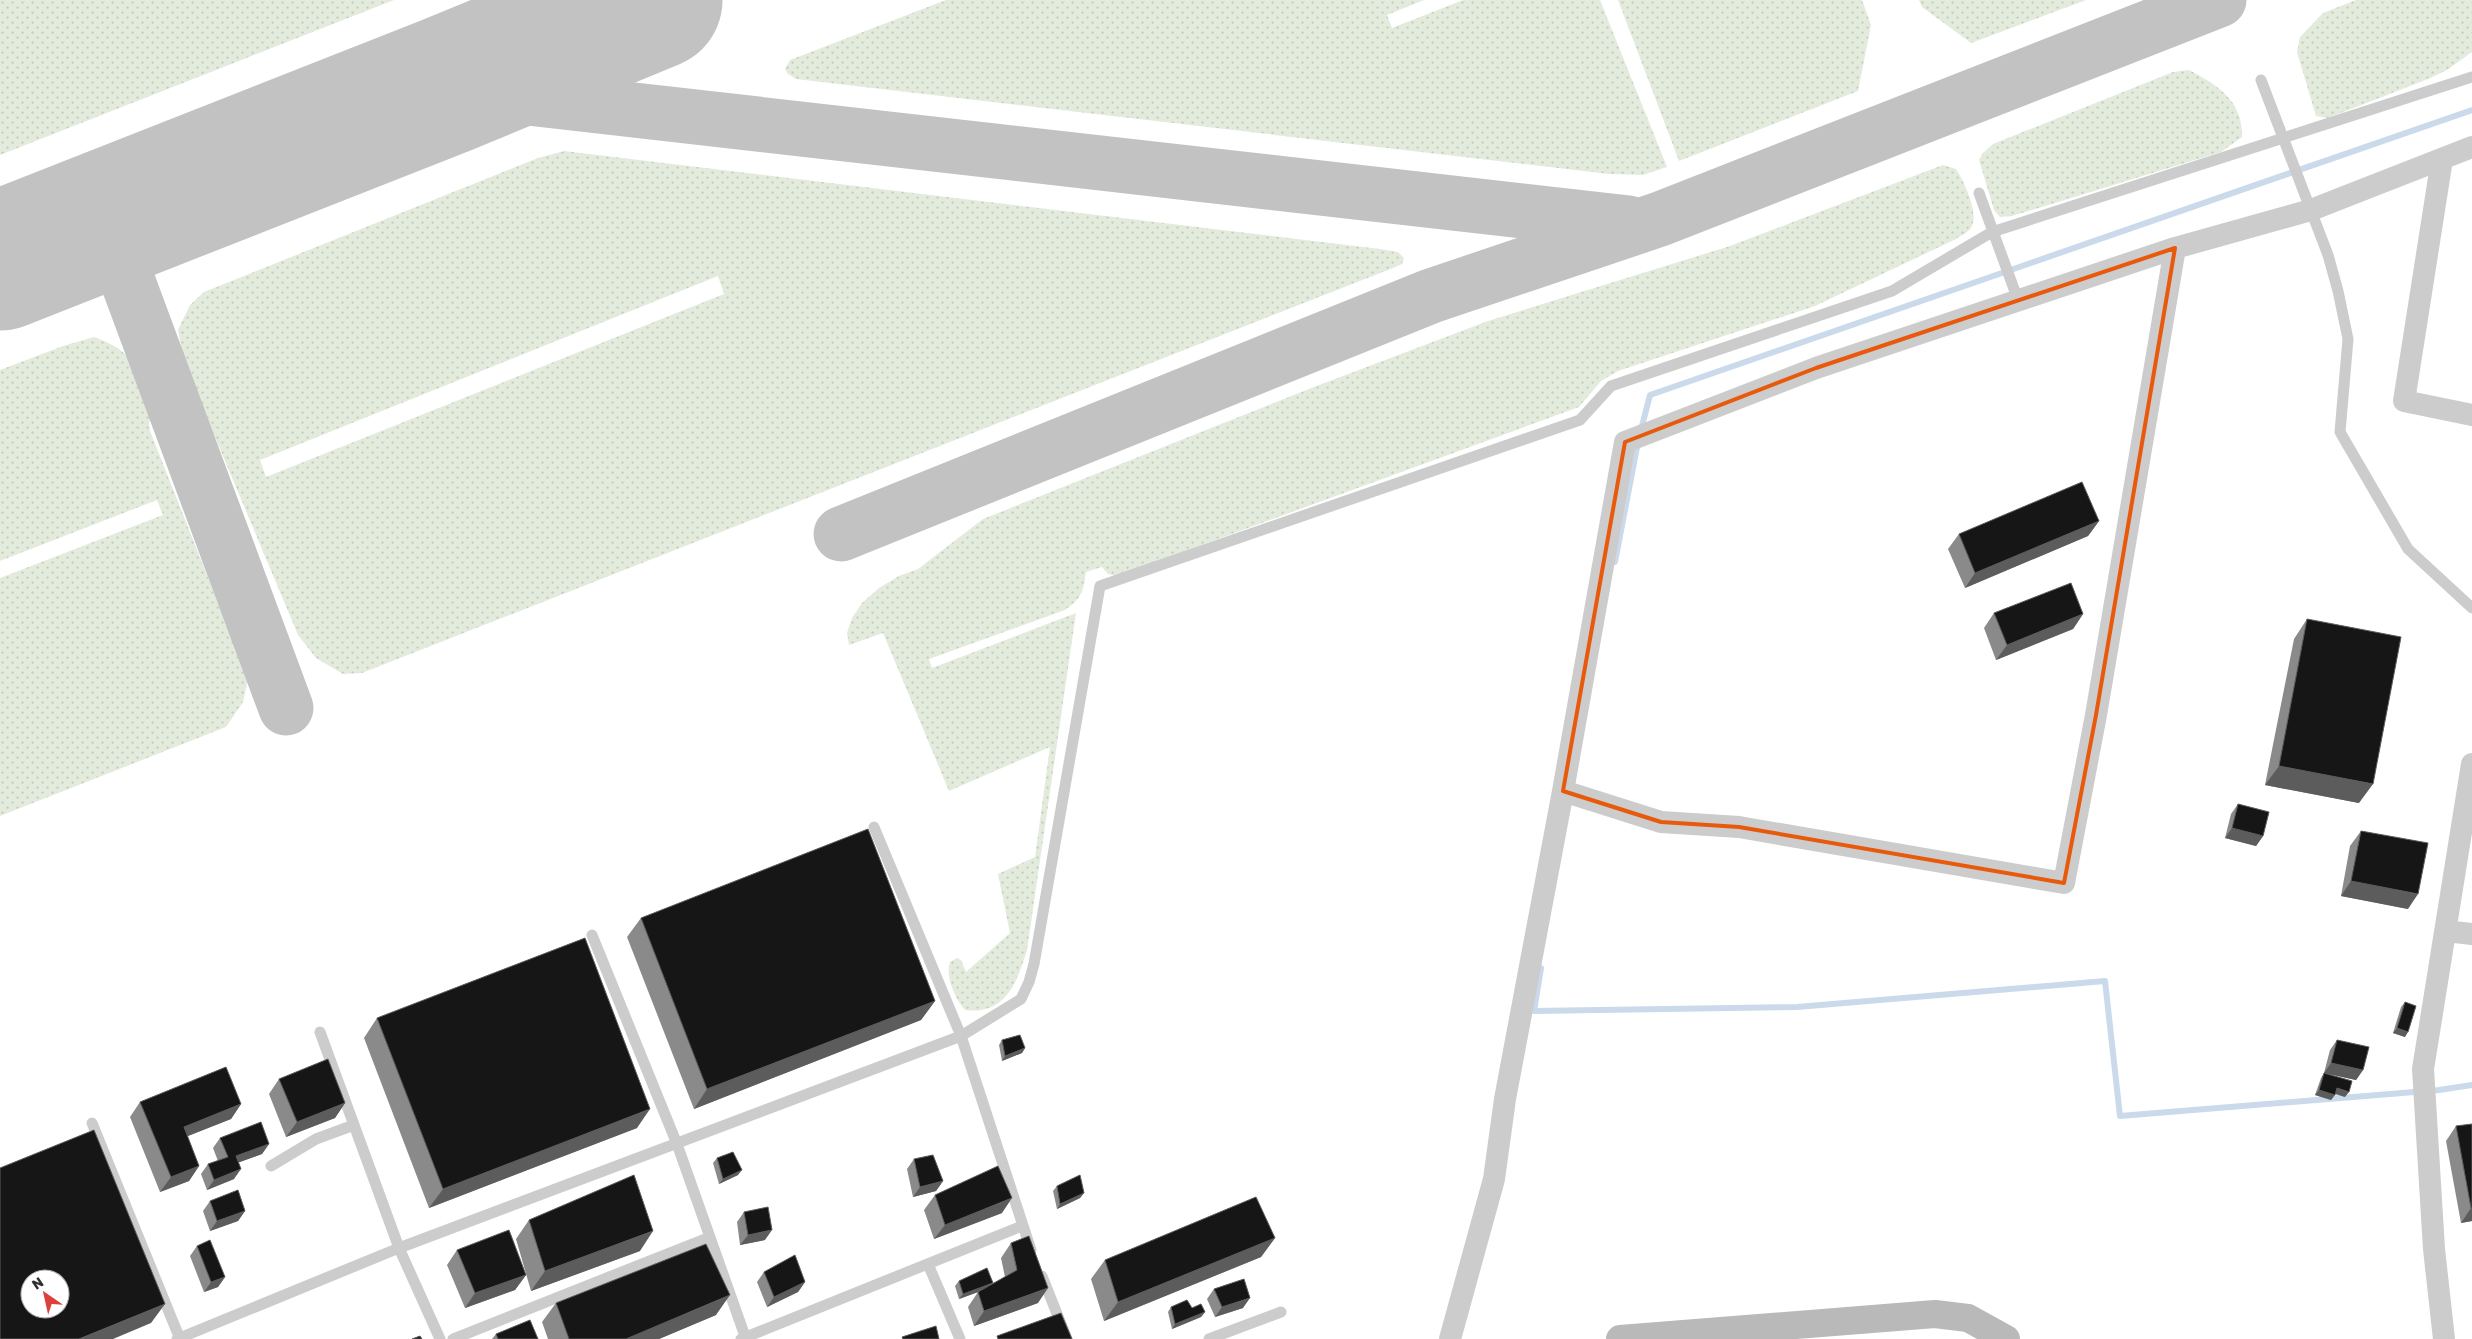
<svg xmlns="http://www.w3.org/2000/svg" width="2472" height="1339" font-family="Rubik,sans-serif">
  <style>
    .grass { fill: url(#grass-dots); fill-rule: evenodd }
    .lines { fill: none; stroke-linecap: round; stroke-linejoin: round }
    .stream { stroke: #cadaea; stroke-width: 6 }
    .taxiway { stroke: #c2c2c2; stroke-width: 55 }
    .runway { stroke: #c2c2c2; stroke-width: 139 }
    .lane { stroke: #ccc; stroke-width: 11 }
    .street { stroke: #ccc; stroke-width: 22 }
    .secondary { stroke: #b9b9b9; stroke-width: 28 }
    .wall { fill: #8a8a8a }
    .shaded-wall { fill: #5c5c5c }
    .building { fill: #161616; stroke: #5c5c5c; fill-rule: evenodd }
    .marked { fill: none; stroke: #e8590c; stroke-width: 4; stroke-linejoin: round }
  </style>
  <defs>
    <pattern id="grass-dots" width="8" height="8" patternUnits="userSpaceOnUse" patternTransform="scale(1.25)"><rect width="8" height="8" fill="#e3ebdd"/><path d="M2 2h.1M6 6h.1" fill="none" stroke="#c3cabe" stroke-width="1.8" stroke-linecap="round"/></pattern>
  </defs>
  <rect width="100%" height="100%" fill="#fff"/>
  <path class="grass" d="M0,0h394l-394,155z
    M946,0h478l-37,15 5,13 71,-28h137l67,167 -24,8 -34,-1 -813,-95 -8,-5 -3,-5 5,-9z
    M1618,0h244l9,25 -13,66 -179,70z
    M1919,0h167l-115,43 -49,-36z
    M2356,0h116v52l-25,18 -19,9 -100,39 -12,-2 -19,-64 3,-15 23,-24z
    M2189,70c28,15 54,30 53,67l-21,15 -209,64 -12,1 -6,-7 -15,-50 3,-6 11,-10 180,-72z
    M564,151l816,98 18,3 6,6 -2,6 -9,4 -1031,405 -19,1 -27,-16 -18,-23 -114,-272 -6,-33 12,-25 14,-13 334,-134zM718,276l6,18 -458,183 -6,-17z
    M1943,165l13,4c8,12 25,48 14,60 -3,4 -10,7 -14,10l-141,67 -197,65 -17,10 -22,26 -462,169 -9,-2 -6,-7 -16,5c-3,20 -4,26 -21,38l-136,49 3,9 144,-55 -49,337c-10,32 -21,65 -62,60 -10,-11 -20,-34 -15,-48l7,-4 4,2 5,12 44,-39 -12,-59 37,-17 15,-110 -101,44 -66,-158 -34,12 -2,-12 5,-15 10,-15 17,-15 20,-12 19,-7 65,-50 331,-132 174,-66 242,-75z
    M94,337c43,15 46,36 59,76l-4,10 1,8 78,197 16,16 3,40 -4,18 -17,25 -226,89v-238l163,-63 -6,-15 -157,61v-191l63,-24z"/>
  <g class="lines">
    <path class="stream" d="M1641,430l9,-35 822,-285
      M1615,562l23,-120
      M1541,968l-7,43 263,-4 308,-26 15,135 319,-26 33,-5"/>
    <path class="taxiway" d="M447,85l81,13 1101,125
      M105,220l181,488
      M841,534l590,-238 229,-77 559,-219"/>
    <path class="runway" d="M0,261l447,-176 206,-85"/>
    <path class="lane" d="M2261,80l67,175 10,36 10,48 -8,93 68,117 64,59
      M1979,193l39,107
      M874,827l87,209 70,214
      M592,935l85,209 69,195
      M320,1032l79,216 41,91
      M92,1123l88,216
      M271,1166l45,-27 38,-14
      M928,1264l32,75
      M1042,1276l25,63
      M177,1339l222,-91 562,-212 60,-37 8,-17 5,-18 66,-378 480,-166 31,-34 281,-95 100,-59 480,-155
      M453,1339l257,-102
      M741,1339l281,-113
      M1209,1339l72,-27"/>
    <path class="street" d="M2442,159l-38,242 68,14
      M1563,791l98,31 78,5 325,56 32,-168 79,-467
      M2446,931l26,3
      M1450,1339l44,-160 11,-80 58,-308 62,-349 191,-74 359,-120 136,-38 161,-63
      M2444,1339l-10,-90 -11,-180 49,-305"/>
    <path class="secondary" d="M1620,1339l315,-25 33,4 38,21"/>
  </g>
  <path class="wall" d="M2099,521l-11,15 -123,52 -17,-39 11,-15z
    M1994,613l89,1 -10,15 -77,31 -12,-32z
    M2307,619l52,184 -94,-18 29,-146z
    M2238,804l25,32 -7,10 -31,-8 6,-24z
    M2361,831l47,78 -67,-13 9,-50z
    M641,918l294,83 -14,19 -227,89 -67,-172z
    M2405,1002v35l-12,-4 8,-26z
    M377,1018l260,110 -208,80 -65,-170z
    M1002,1040l23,8 -3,5 -20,8 -3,-16z
    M2337,1040l26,30 -7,10 -32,-7 6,-23z
    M2324,1073l21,24 -10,-3 -4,6 -16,-5 6,-17z
    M279,1079l66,24 -10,15 -49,19 -17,-43z
    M140,1102l101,2 -10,15 -44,17 12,30 -10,15 -29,11 -30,-75z
    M2472,1124v97l-11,2 -15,-82 10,-15z
    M220,1138l49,6 -7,10 -23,8 -5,17 -27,11 -6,-16 7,-10 10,-3 -5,-13z
    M717,1158l21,17 -19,9 -6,-21z
    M914,1159l29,22 -7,10 -23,6 -6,-28z
    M1057,1186l27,7 -4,5 -23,11 -4,-18z
    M935,1195l67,18 -68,26 -10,-29z
    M210,1201l35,10 -7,10 -28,10 -7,-20z
    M744,1212l21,28 -25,5 -3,-23z
    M529,1220l111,31 -109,40 -15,-52z
    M1275,1238l-14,19 -157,64 -13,-42 14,-19z
    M1011,1243l27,60 -64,23 -6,-19 10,-15 -19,7 -4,-13 4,-5 32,4 14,-8 -4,-19z
    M197,1246l28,31 -7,10 -14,5 -14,-36z
    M457,1250l69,25 -11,15 -50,18 -18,-43z
    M764,1272l41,10 -7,10 -31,15 -10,-25z
    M1214,1289l29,19 -28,9 -8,-18z
    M556,1303l160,12 -57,24h-111l-6,-17z
    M1171,1307l21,1 13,4 -4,5 -29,12 -4,-17z
    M496,1334l42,5h-46z"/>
  <path class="shaded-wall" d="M2099,521l-11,15 -123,52 10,-15z
    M2083,614l-10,15 -77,31 11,-15z
    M2279,766l94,18 -14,19 -94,-18z
    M2232,828l31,8 -7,10 -31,-8z
    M2351,881l67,13 -10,15 -67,-13z
    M935,1001l-14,19 -227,89 13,-20z
    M2397,1028l11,4 -3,5 -12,-4z
    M1025,1048l-3,5 -20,8 3,-5z
    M2331,1063l32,7 -7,10 -32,-7z
    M2337,1088l12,4 -4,5 -12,-4z
    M2319,1090l16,5 -4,5 -16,-5z
    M345,1103l-10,15 -49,19 11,-15z
    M241,1104l-10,15 -58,23 11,-15z
    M650,1109l-13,19 -208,80 14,-19z
    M269,1144l-7,10 -33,12 7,-10z
    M199,1166l-10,15 -29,11 11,-15z
    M241,1169l-7,10 -27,11 7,-10z
    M742,1170l-4,5 -19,9 4,-5z
    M943,1181l-7,10 -23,6 7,-10z
    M1084,1193l-4,5 -23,11 3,-5z
    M1012,1198l-10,15 -68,26 11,-14z
    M2471,1208h1v13l-11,2z
    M245,1211l-7,10 -28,10 7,-10z
    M772,1230l-7,10 -25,5 8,-10z
    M653,1231l-13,20 -109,40 14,-20z
    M1275,1238l-14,19 -157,64 14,-19z
    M526,1275l-11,15 -50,18 10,-15z
    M225,1277l-7,10 -14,5 7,-10z
    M805,1282l-7,10 -31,15 7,-10z
    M993,1283l-4,5 -30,11 4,-5z
    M1048,1288l-10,15 -64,23 10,-15z
    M730,1295l-14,20 -57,24h-33z
    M1250,1298l-7,10 -28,9 7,-10z
    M165,1304l-14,19 -38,16h-34z
    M1205,1312l-4,5 -29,12 3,-5z"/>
  <path class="building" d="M2082,482l17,39 -124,52 -16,-39z
    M2071,583l12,31 -76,31 -13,-32z
    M2307,619l94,18 -28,147 -94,-18z
    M2238,804l31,8 -6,24 -31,-8z
    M868,829l67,172 -228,88 -66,-171z
    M2361,831l67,12 -10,51 -67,-13z
    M585,938l65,171 -207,80 -66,-171z
    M2405,1002l11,4 -8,26 -11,-4z
    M1020,1035l5,13 -20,8 -3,-16z
    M2337,1040l32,7 -6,23 -32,-7z
    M328,1059l17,44 -48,19 -18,-43z
    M226,1067l15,37 -57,23 15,39 -28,11 -31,-75z
    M2324,1073l28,8 -3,11 -12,-4 -2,7 -16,-5z
    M261,1122l8,22 -33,12 5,13 -27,11 -6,-16 20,-7 -8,-19z
    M2472,1124v84h-1l-15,-82z
    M94,1130l71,174 -86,35h-79v-171zM30,1279h30v30h-30z
    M733,1152l9,18 -19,9 -6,-21z
    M933,1155l10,26 -23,6 -6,-28z
    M998,1166l14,32 -67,27 -10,-30z
    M634,1175l19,56 -108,40 -16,-51z
    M1080,1175l4,18 -24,11 -3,-18z
    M238,1190l7,21 -28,10 -7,-20z
    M1256,1197l19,41 -157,64 -13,-42z
    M768,1207l4,23 -24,5 -4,-23z
    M509,1230l17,45 -51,18 -18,-43z
    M1029,1236l19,52 -64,23 -6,-19 39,-22 -6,-27z
    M210,1240l15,37 -14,5 -14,-36z
    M706,1244l24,51 -104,44h-57l-13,-36z
    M795,1255l10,27 -31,15 -10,-25z
    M987,1268l6,15 -30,11 -4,-13z
    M1244,1279l6,19 -28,9 -8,-18z
    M1187,1300l5,8 9,-4 4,8 -30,12 -4,-17z
    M1061,1313l11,26h-74l-1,-3z
    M530,1320l8,19h-40l-2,-5z
    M936,1326l3,13h-36l-1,-2z
    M420,1336l2,3h-10z"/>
  <path class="marked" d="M2175,248l-79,467 -32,168 -325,-56 -78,-5 -98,-31 62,-349 191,-74z"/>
  <g transform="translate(45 1294) rotate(326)"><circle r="24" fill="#ffffff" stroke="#acacac"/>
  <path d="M0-4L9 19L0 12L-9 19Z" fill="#dc403a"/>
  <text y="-8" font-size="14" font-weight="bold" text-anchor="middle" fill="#2f2f2f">N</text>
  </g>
</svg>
